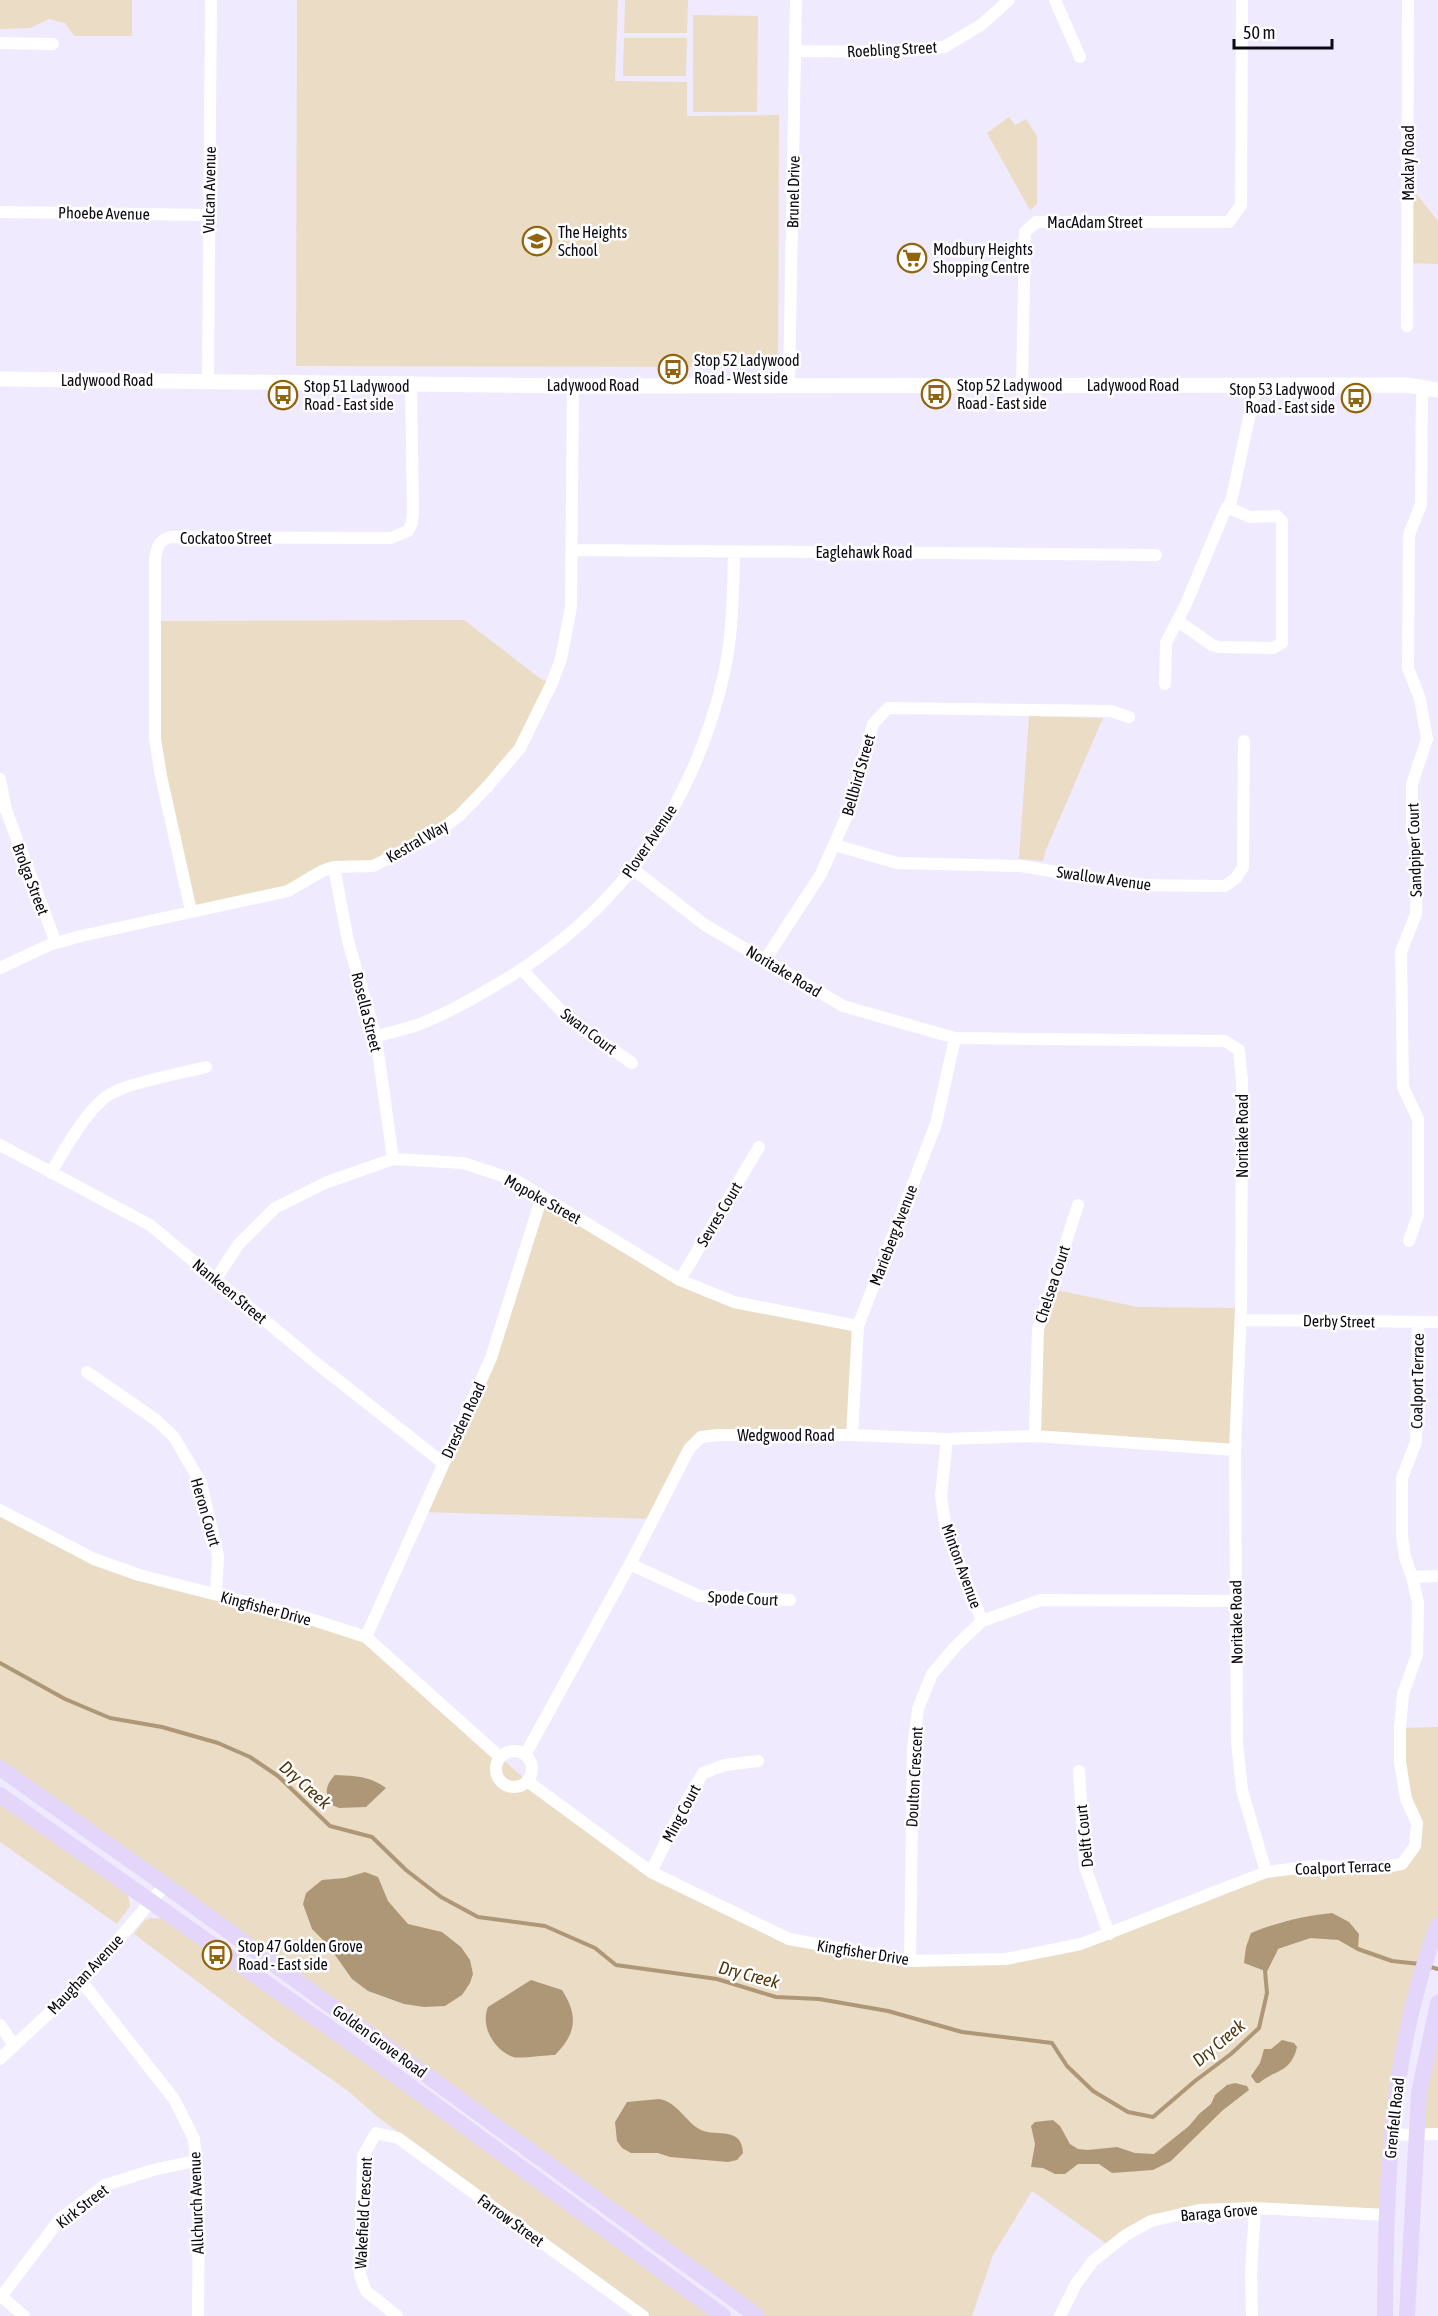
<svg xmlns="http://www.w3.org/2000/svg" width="1438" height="2316" font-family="'Asap Condensed',sans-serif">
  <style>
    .green { fill: #ebdcc5 }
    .water { fill: #ae9776 }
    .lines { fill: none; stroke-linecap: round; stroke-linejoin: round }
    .stream { stroke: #ae9776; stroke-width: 4 }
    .minor { stroke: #fff; stroke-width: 12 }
    .tertiary { stroke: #fff; stroke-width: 15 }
    .secondary { stroke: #e4d6fb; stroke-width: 16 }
    .labels { text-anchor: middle; stroke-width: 5; stroke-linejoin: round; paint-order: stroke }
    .street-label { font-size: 16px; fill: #0c0913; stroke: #fff }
    .poi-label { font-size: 16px; fill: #0c0913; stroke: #fff; text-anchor: start }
    .water-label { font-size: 18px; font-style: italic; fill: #51370d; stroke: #fff }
  </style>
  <rect width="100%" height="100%" fill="#efeafd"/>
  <path class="green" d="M0,0h132v36h-58l-9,-13 -16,-4 -19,9 -30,1z
    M297,0h321l-3,81 72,1v34l92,-1 -1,252 -482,-1z
    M625,0h63l-1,33h-63z
    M693,15l65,1 -1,96h-64z
    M624,38h63l-1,38h-63z
    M1009,117l6,8 11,-6 11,17v68l-7,6 -43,-77z
    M1414,191l24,30v43l-30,-1z
    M464,620l77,59 11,4 -32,65 -60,67 -68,43 -45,7 -39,15 -117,31 -30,-135 -7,-155z
    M1029,716l74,2 -58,134 -2,9 -24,-2z
    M542,1196l138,84 54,22 124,24 -6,109 -151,2 -48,82 -230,-7 68,-154z
    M1051,1289l87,18 103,1 -6,142 -200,-14 3,-107z
    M0,1510l94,49 272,78 161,144 124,91 138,67 121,22 96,-2 103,-25 157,-62 136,-8 13,-18 -9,-47 -6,-71 38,-1v199l-24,75 -28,214 -131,-7 -104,13 -40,26 -79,-56 -39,64 -21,61h-215l-757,-548z
    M0,1802l128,93 2,11 -13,18 -117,-82z
    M150,1918l14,1 7,3 542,394h-64l-270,-198 -31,-27 -77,-54 -137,-103 10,-13z
    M1438,2004v129l-23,2z"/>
  <path class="water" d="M335,1775c20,1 35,1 51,13l-20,19 -27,1 -9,-4c-5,-12 -5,-18 5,-29z
    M365,1872l13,5 10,24 20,23 34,8 19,15 9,13 3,14 -3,9 -8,12 -17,11 -21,1 -20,-3 -36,-13 -16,-12 -24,-34 -16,-16 -9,-25 3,-11 16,-13 23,-2z
    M1332,1913l17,9 10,12 -1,15c-33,-19 -47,-13 -81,-2l-12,24 -21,-8 2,-16 5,-14c27,-11 53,-17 81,-20z
    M531,1980l31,10c16,25 15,43 -7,65 -9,0 -36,4 -42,2 -19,-7 -33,-31 -25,-50z
    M1282,2040l12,3 3,4c-6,26 -21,22 -38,36h-3l-5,-7 9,-13 4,-14h7z
    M1235,2083l12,3 2,4 -26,20 -52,51 -18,9 -41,3 -13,-9h-21l-13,10h-10l-12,-6 -12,-1 4,-23 -4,-18 4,-4 18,-2 7,6 10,18 8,5 10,1 29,-3 18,6 19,1 35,-28 10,-12 12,-10 4,-9 12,-10z
    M659,2099c19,3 26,23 42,31 16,7 41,-4 42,23l-6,7 -9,2 -58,-5 -12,-4h-27l-9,-5 -5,-7 -2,-19 12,-20z"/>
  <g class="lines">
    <path class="stream" d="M0,1663l65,36 45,19 52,9 56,16 32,14 28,19 52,50 42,11 34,33 35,27 37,20 67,9 50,22 21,17 101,14 59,18 43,2 69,12 74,21 90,11 15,23 26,25 35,21 25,5 42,-36 36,-27 28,-26 8,-35 -2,-22 12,-24 33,-11 29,2 19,11 34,12 28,3
      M1427,1966l11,3"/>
    <path class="minor" d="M1055,0l25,57
      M0,43l53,1
      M795,51l101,1 48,-5 37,-22 28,-25
      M0,212l208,3
      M1407,326l1,-326
      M208,380l3,-380
      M789,384l7,-384
      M1022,385l3,-153 11,-10h193l12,-17 1,-205
      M573,550l583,5
      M1178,621l34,24 7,2 54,1 9,-5v-122l-5,-5 -27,1 -23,-10
      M1165,684l1,-41 20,-39 38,-91 7,-11 25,-117
      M0,779l6,31 50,133
      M835,845l62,18 124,3 112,19 92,1 11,-8 7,-11 1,-126
      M334,867l14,74 28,96 17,122
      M634,870l71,55 138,81 112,32 270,3 14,9 3,31 -1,227 -6,142 2,292 5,48 24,82
      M191,911l-30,-135 -6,-37v-180c2,-11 3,-19 16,-22l220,1 17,-7 4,-8 1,-12 -2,-129
      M765,960l56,-86 27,-61 25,-89 15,-16 223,3 18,6
      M0,968l49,-23 32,-9 207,-45 34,-20 12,-4 39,-1 58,-29 29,-22 28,-29 32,-38 32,-65 9,-24 10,-52 2,-221
      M522,970l48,50 62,43
      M376,1037c15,-5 30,-8 44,-13 24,-9 47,-22 69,-35 124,-70 203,-176 235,-315 9,-41 9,-81 10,-122
      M0,1145l150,80 165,137 128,101
      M51,1173c13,-23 40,-72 65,-82 25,-11 63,-17 90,-24
      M1409,1241l9,-26v-96l-15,-32 -2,-135 15,-38 2,-56 -6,-25v-49l15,-45 -7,-40 -12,-31 1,-133 12,-31 1,-117
      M216,1279l22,-34 37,-37 50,-25 68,-24 70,4 52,17 165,100 54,22 124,24
      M680,1280l79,-133
      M1241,1320l197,2
      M87,1372l69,48 18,17 27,46 17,73 -2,38
      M852,1435l6,-109 78,-202 19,-86
      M1035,1436l3,-107 40,-124
      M947,1439l-6,57 5,35 36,90
      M0,1510l94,49 45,16 165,42 62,20 134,120
      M630,1564l69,32 91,4
      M1412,1577l26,-1
      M366,1637l125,-279 51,-162
      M496 1769a18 18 0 1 1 36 0a18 18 0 1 1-36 0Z
      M525,1755l105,-191 59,-115 12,-12 17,-2h134l95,4 88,-3 200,14
      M1079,1771l6,96 24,67
      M527,1781l124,91 138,67 121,22 96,-2 75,-15 185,-72 48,-6 60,3 28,-5 13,-18 2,-23 -11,-24 -6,-37v-34l3,-34 14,-39 1,-53 -6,-25 -7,-20 -3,-21v-58l14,-36 2,-120
      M651,1872l32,-65 20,-34 22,-8 33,-4
      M910,1961l3,-212 5,-40 14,-35 24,-28 26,-25 59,-21 194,1
      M82,1982l92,117 20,40 5,54 -1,123
      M0,2025l14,20
      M0,2059l82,-77 83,-97
      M1391,2135l47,-1
      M1,2296l23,20
      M0,2298l60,-79 45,-34 48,-15 42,-9
      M397,2316l-31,-25 -6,-16 3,-119 13,-23 22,5 245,178
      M1060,2316l16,-32 17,-23 33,-26 25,-14 48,-11 56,-2 131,7
      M1252,2316l-1,-44 4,-64"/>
    <path class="tertiary" d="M0,379l573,7 834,-1 31,5"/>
    <path class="secondary" d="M0,1768l161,114 596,434
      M0,1795l351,248 372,273
      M1385,2316c1,-133 4,-265 53,-391
      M1407,2316l12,-223 19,-90"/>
  </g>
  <defs>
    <g id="school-ring" transform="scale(1.5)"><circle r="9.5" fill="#fff" stroke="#92640f" stroke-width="1.5"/><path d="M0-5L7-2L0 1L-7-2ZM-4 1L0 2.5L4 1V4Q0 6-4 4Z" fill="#92640f"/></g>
    <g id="supermarket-ring" transform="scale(1.5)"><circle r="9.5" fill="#fff" stroke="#92640f" stroke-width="1.5"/><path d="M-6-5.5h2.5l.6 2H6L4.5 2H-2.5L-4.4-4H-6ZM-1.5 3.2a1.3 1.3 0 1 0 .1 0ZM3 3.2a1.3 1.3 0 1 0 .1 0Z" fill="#92640f"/></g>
    <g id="bus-ring" transform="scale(1.5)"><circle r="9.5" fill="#fff" stroke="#92640f" stroke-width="1.5"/><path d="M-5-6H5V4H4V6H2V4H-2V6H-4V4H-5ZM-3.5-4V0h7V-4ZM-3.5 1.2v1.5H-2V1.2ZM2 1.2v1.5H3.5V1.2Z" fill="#92640f"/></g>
  </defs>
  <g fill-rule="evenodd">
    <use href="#school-ring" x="537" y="241"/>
    <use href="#supermarket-ring" x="912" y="258"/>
    <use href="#bus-ring" x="673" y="369"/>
    <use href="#bus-ring" x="936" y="394"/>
    <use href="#bus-ring" x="283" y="395"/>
    <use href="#bus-ring" x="1356" y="398"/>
    <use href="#bus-ring" x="217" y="1955"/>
  </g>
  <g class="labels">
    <g class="street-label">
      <text transform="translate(892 49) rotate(-3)" y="6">Roebling Street</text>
      <text transform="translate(1408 163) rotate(-90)" y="6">Maxlay Road</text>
      <text transform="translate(209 190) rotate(-89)" y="6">Vulcan Avenue</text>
      <text transform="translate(793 192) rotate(-89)" y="6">Brunel Drive</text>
      <text transform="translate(104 213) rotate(1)" y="6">Phoebe Avenue</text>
      <text x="1095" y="228">MacAdam Street</text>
      <text x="107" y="386">Ladywood Road</text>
      <text x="593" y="391">Ladywood Road</text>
      <text x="1133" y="391">Ladywood Road</text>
      <text x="226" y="544">Cockatoo Street</text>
      <text x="864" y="558">Eaglehawk Road</text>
      <text transform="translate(858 775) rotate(-74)" y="6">Bellbird Street</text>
      <text transform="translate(417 841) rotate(-30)" y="6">Kestral Way</text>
      <text transform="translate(649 841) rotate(-56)" y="6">Plover Avenue</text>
      <text transform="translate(1414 850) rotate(-92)" y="6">Sandpiper Court</text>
      <text transform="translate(1104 878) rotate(8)" y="6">Swallow Avenue</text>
      <text transform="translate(31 879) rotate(69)" y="6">Brolga Street</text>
      <text transform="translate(784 971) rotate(31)" y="6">Noritake Road</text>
      <text transform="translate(367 1012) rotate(76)" y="6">Rosella Street</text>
      <text transform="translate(589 1031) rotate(37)" y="6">Swan Court</text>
      <text transform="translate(1242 1136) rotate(-90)" y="6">Noritake Road</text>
      <text transform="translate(543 1199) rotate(29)" y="6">Mopoke Street</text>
      <text transform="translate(719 1214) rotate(-59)" y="6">Sevres Court</text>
      <text transform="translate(893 1235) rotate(-69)" y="6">Marieberg Avenue</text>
      <text transform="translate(1052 1284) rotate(-72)" y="6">Chelsea Court</text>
      <text transform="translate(230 1291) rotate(40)" y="6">Nankeen Street</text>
      <text transform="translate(1339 1321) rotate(1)" y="6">Derby Street</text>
      <text transform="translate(1417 1381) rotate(-89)" y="6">Coalport Terrace</text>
      <text transform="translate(463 1420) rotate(-65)" y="6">Dresden Road</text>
      <text x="786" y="1441">Wedgwood Road</text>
      <text transform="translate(206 1512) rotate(74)" y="6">Heron Court</text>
      <text transform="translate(962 1566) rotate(70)" y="6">Minton Avenue</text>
      <text transform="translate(743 1598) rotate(3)" y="6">Spode Court</text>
      <text transform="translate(266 1608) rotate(15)" y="6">Kingfisher Drive</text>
      <text transform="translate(1236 1622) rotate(-91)" y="6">Noritake Road</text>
      <text transform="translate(914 1777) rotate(-87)" y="6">Doulton Crescent</text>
      <text transform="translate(681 1813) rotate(-62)" y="6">Ming Court</text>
      <text transform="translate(1084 1836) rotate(-96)" y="6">Delft Court</text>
      <text transform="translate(1343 1867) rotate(-2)" y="6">Coalport Terrace</text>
      <text transform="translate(863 1952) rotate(9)" y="6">Kingfisher Drive</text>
      <text transform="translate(85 1974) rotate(-47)" y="6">Maughan Avenue</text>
      <text transform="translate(380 2041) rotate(36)" y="6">Golden Grove Road</text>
      <text transform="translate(1394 2118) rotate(-84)" y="6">Grenfell Road</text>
      <text transform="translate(196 2203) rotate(-92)" y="6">Allchurch Avenue</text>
      <text transform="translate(82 2206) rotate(-38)" y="6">Kirk Street</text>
      <text transform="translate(1219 2212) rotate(-5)" y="6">Baraga Grove</text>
      <text transform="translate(363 2213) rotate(-87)" y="6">Wakefield Crescent</text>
      <text transform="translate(511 2220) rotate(36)" y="6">Farrow Street</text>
    </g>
    <g class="poi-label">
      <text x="558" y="238">The Heights<tspan x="558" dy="18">School</tspan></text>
      <text x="933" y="255">Modbury Heights<tspan x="933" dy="18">Shopping Centre</tspan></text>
      <text x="694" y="366">Stop 52 Ladywood<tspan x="694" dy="18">Road - West side</tspan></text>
      <text x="957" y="391">Stop 52 Ladywood<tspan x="957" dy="18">Road - East side</tspan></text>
      <text x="304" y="392">Stop 51 Ladywood<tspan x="304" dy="18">Road - East side</tspan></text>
      <text x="1335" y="395" text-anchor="end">Stop 53 Ladywood<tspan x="1335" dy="18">Road - East side</tspan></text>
      <text x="238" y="1952">Stop 47 Golden Grove<tspan x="238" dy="18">Road - East side</tspan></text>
    </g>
    <g class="water-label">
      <text transform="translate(305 1785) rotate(42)" y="6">Dry Creek</text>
      <text transform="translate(749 1975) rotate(15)" y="6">Dry Creek</text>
      <text transform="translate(1219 2043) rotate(-40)" y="6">Dry Creek</text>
    </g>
  </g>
  <path d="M1234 39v9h98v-9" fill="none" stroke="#0c0913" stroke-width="3"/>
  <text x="1243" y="39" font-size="18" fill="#0c0913" stroke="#ffffff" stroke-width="4.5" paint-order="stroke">50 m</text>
</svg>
